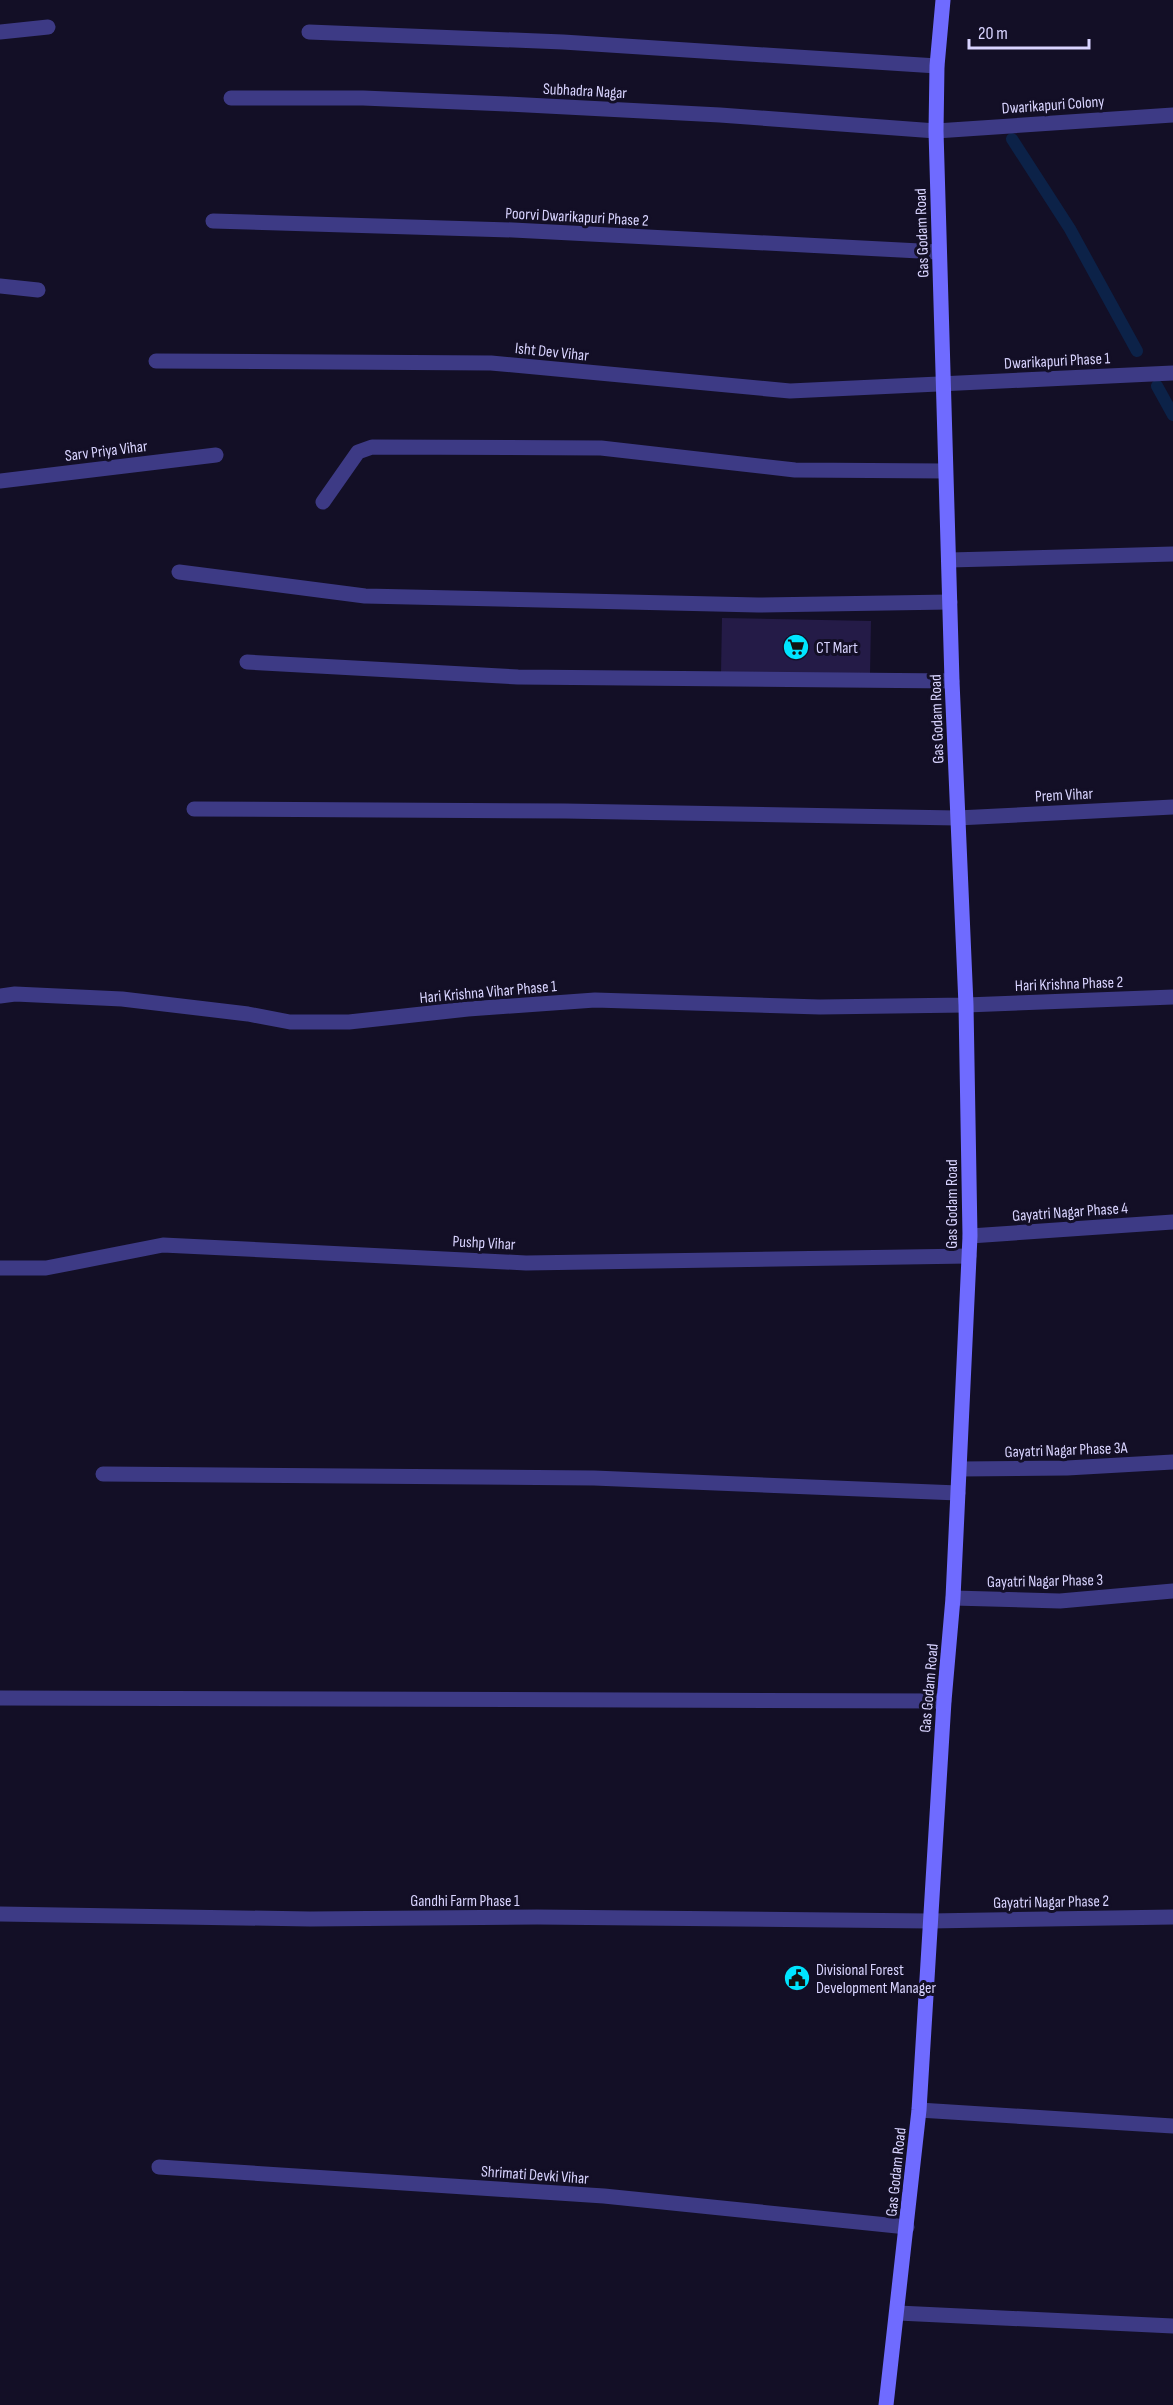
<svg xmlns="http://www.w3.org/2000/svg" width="1173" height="2405" font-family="'Sofia Sans Condensed',sans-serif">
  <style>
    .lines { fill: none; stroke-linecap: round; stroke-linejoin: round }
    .stream { stroke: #0c2248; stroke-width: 12 }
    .building { fill: #241b47 }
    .minor { stroke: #3d3a85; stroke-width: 15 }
    .secondary { stroke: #6f6bff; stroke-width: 15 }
    .labels { text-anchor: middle; stroke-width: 6; stroke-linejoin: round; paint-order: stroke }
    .street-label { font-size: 16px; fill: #d9d4ff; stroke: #130f26 }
    .poi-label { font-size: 16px; fill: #d9d4ff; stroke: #130f26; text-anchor: start }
  </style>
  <rect width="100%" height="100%" fill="#130f26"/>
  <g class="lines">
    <path class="stream" d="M1012,139l58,90 67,122
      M1157,386l16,29"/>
  </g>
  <path class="building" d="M722,618l149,3 -1,53 -149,-1z"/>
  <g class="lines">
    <path class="minor" d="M0,32l48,-5
      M309,32l254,10 374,24
      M231,98h132l144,6 213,11 216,16 237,-16
      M213,221l300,9 426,22
      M0,286l38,4
      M156,361l335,2 299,28 383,-18
      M0,481l216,-26
      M323,502l35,-50 14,-5 229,1 194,22 150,1
      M949,560l224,-6
      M179,572l186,24 393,9 192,-3
      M247,662l271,15 434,4
      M194,809l371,2 392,7 216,-11
      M0,996l15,-2 107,5 126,15 42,8h59l119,-13 127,-9 225,7 146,-2 207,-8
      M970,1236l203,-14
      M0,1268h46l117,-23 363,18 443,-7
      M960,1469l107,-1 106,-6
      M103,1474l491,4 364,15
      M953,1598l107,3 113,-10
      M0,1698l944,3
      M0,1914l310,5 227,-2 393,4 243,-4
      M919,2110l254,16
      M159,2167l445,29 303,31
      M898,2313l275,13"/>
    <path class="secondary" d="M886,2405l33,-295 25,-409 9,-103 17,-362 -4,-231 -14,-324 -16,-550 1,-65 6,-66"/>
  </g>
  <defs>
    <g id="supermarket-disc" transform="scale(1.35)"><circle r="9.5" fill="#00e5ff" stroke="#130f26"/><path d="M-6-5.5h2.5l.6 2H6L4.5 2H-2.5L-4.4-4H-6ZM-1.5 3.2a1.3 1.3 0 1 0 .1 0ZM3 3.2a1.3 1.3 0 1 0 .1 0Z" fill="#111"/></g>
    <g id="civic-disc" transform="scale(1.35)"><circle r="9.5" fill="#00e5ff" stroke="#130f26"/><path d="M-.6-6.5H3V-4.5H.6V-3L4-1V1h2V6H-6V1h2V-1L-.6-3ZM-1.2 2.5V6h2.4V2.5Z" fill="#111"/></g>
  </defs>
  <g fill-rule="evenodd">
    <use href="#supermarket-disc" x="796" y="647"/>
    <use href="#civic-disc" x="797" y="1978"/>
  </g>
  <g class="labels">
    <g class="street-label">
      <text transform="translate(585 90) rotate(3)" y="6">Subhadra Nagar</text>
      <text transform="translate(1053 104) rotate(-4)" y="6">Dwarikapuri Colony</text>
      <text transform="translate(577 216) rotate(3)" y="6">Poorvi Dwarikapuri Phase 2</text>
      <text transform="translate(921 233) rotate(-92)" y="6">Gas Godam Road</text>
      <text transform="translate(552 351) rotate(6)" y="6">Isht Dev Vihar</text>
      <text transform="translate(1057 360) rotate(-3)" y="6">Dwarikapuri Phase 1</text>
      <text transform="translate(106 450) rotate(-7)" y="6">Sarv Priya Vihar</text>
      <text transform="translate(936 719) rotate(-92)" y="6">Gas Godam Road</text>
      <text transform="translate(1064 794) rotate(-3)" y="6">Prem Vihar</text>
      <text transform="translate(1069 983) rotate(-2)" y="6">Hari Krishna Phase 2</text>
      <text transform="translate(488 991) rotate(-5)" y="6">Hari Krishna Vihar Phase 1</text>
      <text transform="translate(951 1204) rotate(-90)" y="6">Gas Godam Road</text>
      <text transform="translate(1070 1211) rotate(-4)" y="6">Gayatri Nagar Phase 4</text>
      <text transform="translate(484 1242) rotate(3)" y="6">Pushp Vihar</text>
      <text transform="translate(1066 1449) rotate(-2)" y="6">Gayatri Nagar Phase 3A</text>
      <text transform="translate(1045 1580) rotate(-1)" y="6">Gayatri Nagar Phase 3</text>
      <text transform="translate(928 1688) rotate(-85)" y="6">Gas Godam Road</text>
      <text x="465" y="1906">Gandhi Farm Phase 1</text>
      <text transform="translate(1051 1901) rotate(-1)" y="6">Gayatri Nagar Phase 2</text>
      <text transform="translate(895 2172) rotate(-84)" y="6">Gas Godam Road</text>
      <text transform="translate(535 2174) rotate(4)" y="6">Shrimati Devki Vihar</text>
    </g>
    <g class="poi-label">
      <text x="816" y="653">CT Mart</text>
      <text x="816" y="1975">Divisional Forest<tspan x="816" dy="18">Development Manager</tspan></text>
    </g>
  </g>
  <path d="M969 39v9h120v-9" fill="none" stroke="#d9d4ff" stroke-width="3"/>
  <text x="978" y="39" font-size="18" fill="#d9d4ff" stroke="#130f26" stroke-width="4.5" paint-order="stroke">20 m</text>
</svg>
